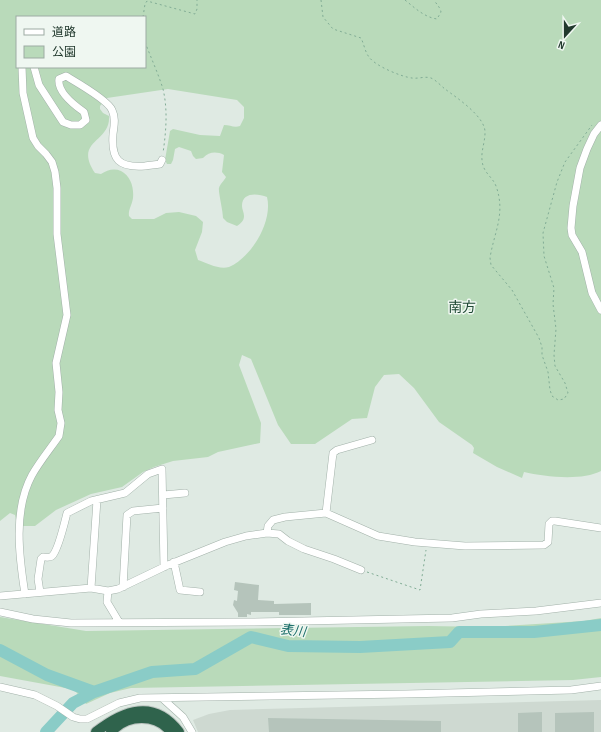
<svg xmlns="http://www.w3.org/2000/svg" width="601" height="732" font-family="'Sofia Sans Condensed','Noto Sans JP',sans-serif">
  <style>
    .built { fill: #ced9d1 }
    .green { fill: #b9daba; fill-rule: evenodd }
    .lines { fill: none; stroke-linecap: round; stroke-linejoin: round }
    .river { stroke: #8accc7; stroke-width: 12 }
    .building { fill: #b5c4bb }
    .minor-casing { stroke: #a2b1a9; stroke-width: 8 }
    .highway-casing { stroke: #bcc4c0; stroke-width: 12 }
    .path { stroke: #81ac95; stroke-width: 1; stroke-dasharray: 2 3; stroke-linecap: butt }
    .minor { stroke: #fff; stroke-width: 7 }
    .highway { stroke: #2f634c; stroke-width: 10 }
    .labels { text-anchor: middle; stroke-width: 3; stroke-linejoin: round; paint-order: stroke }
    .water-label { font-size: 13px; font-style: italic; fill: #1f716c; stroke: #eff7f1 }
    .quarter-label { font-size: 14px; fill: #1f4935; stroke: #eff7f1 }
  </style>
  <rect width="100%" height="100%" fill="#dfeae3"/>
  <path class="built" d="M601,700v32h-403l-5,-12 16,-6 21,-4z"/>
  <path class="green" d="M0,0h601v471c-19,10 -56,6 -77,1l-2,6 -25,-11 -24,-14 1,-5 -2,-3 -33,-23 -25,-34 -15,-14 -15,1 -9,12 -8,31 -15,1 -37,25h-24l-13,-19 -27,-66 -9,-4 -3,10 22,58 -1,20 -42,9 -10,5 -35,4 -19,6 -11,5 -21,15 -31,7 -35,16 -21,16h-18l-2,-11 -5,-2 -10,8zM17,17h128v50h-128zM168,89l69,11 7,7v11l-4,8c-6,2 -10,-1 -16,-1l-4,11 -20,-1 -27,-6 -3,2 -5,29 2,4h4l2,-4 2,-11 4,-2 12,4 2,5 3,3 7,-1c6,-6 13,-7 21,-3l-2,17 4,5c-2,4 -6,7 -7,11 -1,3 4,23 4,30l4,4 10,4c4,-3 7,-5 7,-10 0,-3 -2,-7 -2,-10 0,-14 15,-13 25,-9 6,24 -15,60 -38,70 -10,3 -22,-4 -31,-7l-3,-10 7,-18 1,-10 -7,-6 -17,-4 -13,1 -12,6h-22l-3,-3c-1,-6 3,-11 4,-18 1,-10 -2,-22 -12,-27 -7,-3 -14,-1 -20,3l-6,-1c-22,-33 16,-30 14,-57l-6,-3 -3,-4v-3l7,-8z
    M0,617l86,14 342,-5 60,1 96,-6 17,-3v59l-28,3 -442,8 -21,5 -24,11 -10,-12 -5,-3 -71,-13z"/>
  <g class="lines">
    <path class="river" d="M0,650l47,25 47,17
      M46,732l27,-29 21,-11 58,-20 43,-3 56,-32 37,9 72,1 90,-5 9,-10h75l67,-7"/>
  </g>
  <path class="building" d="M235,582l24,3 -1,15 16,1v3l37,-1v12h-32v-3h-28v3l-4,-1v3h-9v-4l-5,-8 1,-5 3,1 1,-10 -4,-1z
    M542,712v20h-24v-19z
    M594,712v20h-39v-19z
    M268,718l173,3v11h-172z"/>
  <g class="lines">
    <g class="minor-casing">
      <path id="minor" d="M22,67l1,26 10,45 5,8 8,8 6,8 3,10 2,16v46l10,81 -11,48 3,29 -1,18 3,13 -2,13c-9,13 -19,25 -27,39 -19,35 -13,81 -7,119
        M34,67l5,18 24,37 8,3h9l6,-5 -2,-8c-10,-7 -27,-20 -25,-33l7,-3c10,6 42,24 46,34 4,8 2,16 1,24 -2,26 6,34 32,32 5,-1 10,-1 15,-2l2,-4
        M601,125l-7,9 -7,15 -7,19 -7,38 -2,22 1,7 10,17 10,41 9,17
        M163,495l22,-2
        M326,513l7,-60 4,-3 35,-10
        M267,533l12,1 9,7 16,8 30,10 27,11
        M174,562l6,28 20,2
        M123,587l4,-72 6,-4 30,-3
        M91,588l6,-88
        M108,591l-1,11 12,20
        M40,592l-2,-13 3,-20 2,-2c3,0 7,1 9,-1 6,-5 13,-35 15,-43l24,-12 34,-8 23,-19 14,-5 2,98
        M0,596l91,-8 17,3 10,-2 50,-24 57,-23 21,-6 21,-3 1,-7 5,-6 12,-3 41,-4 52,23 37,6 50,4 79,-1 4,-3 1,-18 3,-3h3l46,7
        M0,612l33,7 38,4 180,-1 201,-4 29,-4 55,-3 65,-8
        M0,687l35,8 22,11 16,11 7,2h7l32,-16 21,-5 266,-4 165,-4 30,-4
        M162,698l21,19 9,15"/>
    </g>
    <g class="highway-casing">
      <path id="highway" d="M96,732c28,-22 58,-33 83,0
        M111,732c16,-18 45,-19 60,0"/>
    </g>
    <path class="path" d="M321,0l2,17 10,12 28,9c3,6 4,14 8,19 6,9 33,20 43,21 6,1 13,-2 19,0 5,2 10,8 14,11 12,9 41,28 40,44 0,9 -4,18 -3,27 1,13 10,16 14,26 10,28 -2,46 -6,72l1,7 21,25 27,48 3,9v8l6,17 2,18 2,6 6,4 6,-1 4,-6 -3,-10 -10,-17 -1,-11 2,-26 -3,-25 1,-16 -10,-32 -1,-23 14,-51 8,-20 27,-37
      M405,0c10,8 19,17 32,19l4,-7c-1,-5 -4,-7 -7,-12
      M143,17l2,-13 2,-3 48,13 2,-5v-9
      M145,42c6,16 13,31 18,47 5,21 3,43 0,64
      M367,572l53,18 6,-40"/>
    <use href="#minor" class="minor"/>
    <use href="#highway" class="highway"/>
  </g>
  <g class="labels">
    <g class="water-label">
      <text transform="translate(293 630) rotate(6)" y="5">表川</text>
    </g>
    <g class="quarter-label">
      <text x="462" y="312">南方</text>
    </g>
  </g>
  <rect x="16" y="16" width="130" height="52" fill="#eff7f1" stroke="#9daba3"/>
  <rect x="24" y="29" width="20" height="6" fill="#ffffff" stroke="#9daba3"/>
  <text x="52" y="36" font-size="12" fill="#21392d">道路</text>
  <rect x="24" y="46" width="20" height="12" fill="#b9daba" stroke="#9daba3"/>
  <text x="52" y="56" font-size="12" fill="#21392d">公園</text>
  <g transform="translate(565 36) rotate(201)" stroke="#eff7f1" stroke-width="3" paint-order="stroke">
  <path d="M0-3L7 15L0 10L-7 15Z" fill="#21392d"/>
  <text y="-6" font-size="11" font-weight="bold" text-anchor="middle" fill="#21392d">N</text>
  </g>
</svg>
